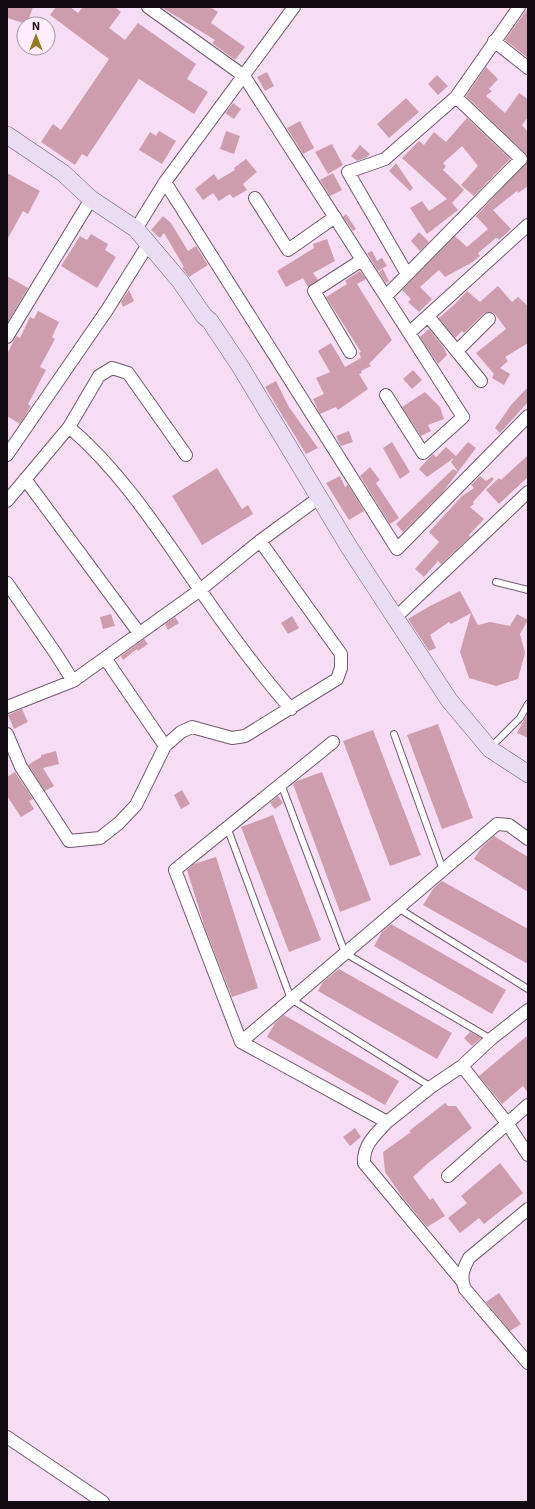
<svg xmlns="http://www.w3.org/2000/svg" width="535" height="1509" font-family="'Exo 2',sans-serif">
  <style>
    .building { fill: #cd9dae }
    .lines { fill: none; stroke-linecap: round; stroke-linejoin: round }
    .lane-casing { stroke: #705a6d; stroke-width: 8 }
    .street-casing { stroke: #705a6d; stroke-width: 14 }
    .secondary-casing { stroke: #705a6d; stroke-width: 18 }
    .lane { stroke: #fff; stroke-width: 6 }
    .street { stroke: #fff; stroke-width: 12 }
    .secondary { stroke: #e8ddf3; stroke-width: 17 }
  </style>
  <rect width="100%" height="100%" fill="#f7ddf3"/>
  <path class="building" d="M7,7h26l-6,17 -20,-6z
    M56,7h14l8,6 5,-6h32l6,5 -12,16 16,12 13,-17 58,41 -9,15 21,13 -14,22 -55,-35 -52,78 -5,-3 -7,11 -34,-23 12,-18 8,6 48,-71 -59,-44z
    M161,7h49l8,5 -7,11 34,24 -10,13 -23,-17 3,-3z
    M528,8v50l-23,-18z
    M486,67l12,12 -9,10 3,2 -6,5 19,17 14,-20 9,6v18l-6,8 6,7v24l-62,-60z
    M267,72l7,14 -9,5 -8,-14z
    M437,75l11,11 -10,9 -10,-11z
    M406,98l13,14 -30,26 -12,-14z
    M233,103l8,6 -7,10 -9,-6z
    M467,118l43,41 -36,37 -13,-11 17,-19 -16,-20 -19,17 3,3 -3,4 21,20 -12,13 6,7 -31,24 -17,-26 12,-7 7,10 18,-12 -45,-41 17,-17 5,4 10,-13 12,10z
    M300,121l14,27 -11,6 -16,-26z
    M159,131l17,10 -14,23 -23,-14 11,-18 6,4z
    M226,131l14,5 -6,18 -14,-5z
    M332,144l11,21 -15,9 -13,-22z
    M360,145l10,9 -3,3 -10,4 -6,-5z
    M246,159l11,13 -14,12 4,6 -14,8 -3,-4 -11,7 -6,-8 -10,7 -8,-11 19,-15 4,6 17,-10 -1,-2z
    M528,161v25l-10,7 -1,-2 -24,19 18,19 -11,10 -4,-1 -18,15 2,3 -9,7 -26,14 -6,-7 -19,17 12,12 -13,13 -11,-10 3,-3 -9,-9 53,-54 12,11 21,-18 -12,-13z
    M396,163l17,25 -3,3 -21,-20z
    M7,173l33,18 -12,23 -5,-3 -16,29z
    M333,173l9,17 -12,6 -10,-16z
    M346,214l10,15 -3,2 -10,-14z
    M163,216l8,7 17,28 8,-5 12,19 -19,12 -7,-9 2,-1 -20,-34 -4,5 -9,-8z
    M419,232l10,10 -9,9 -9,-10z
    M91,234l17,10 -3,6 11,7 -19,31 -36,-22 19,-30 7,4z
    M327,239l8,22 -22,12 5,7 -10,7 -5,-9 -17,9 -9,-16 37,-23 -1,-4z
    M372,251l5,10 5,-3 5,8 -9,5 -11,-18z
    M383,269l6,12 -3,2 -7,-11z
    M360,271l6,8 -9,5 35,56 -23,24 2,2 -10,5 1,2 -3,1 9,15 -30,21 -2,-3 -16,7 -7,-15 11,-5 -8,-16 14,-6 -12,-21 13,-8 14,24 16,-9 -2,-5 2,-1 -35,-55 21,-13 -2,-3z
    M7,276l21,12 -21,35z
    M498,286l14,16 6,-5 10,9v37l-23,14 3,4 -8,7 10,6 -6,11 -12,-7 2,-4 -18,-21 30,-24 -11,-15 -4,-2 -7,1 -20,20 -2,-2 -7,7 -16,-20 17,-15 11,-12 13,11z
    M129,290l5,11 -11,6 -2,-5z
    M38,311l21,11 -7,15 3,2 -15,28 6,3 -18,34 3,2 -11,18 -13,-8v-62l9,-18 4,2 10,-21 4,2z
    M429,329l15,19 3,7 -9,9 -18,-27z
    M413,370l9,10 -10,9 -9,-10z
    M276,381l13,26 29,41 -12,6 -41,-67z
    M528,387v15l-28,31 -5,-5 16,-23z
    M425,392l15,15 4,12 -16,6 3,6 -10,5 -19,-29z
    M349,431l4,11 -12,4 -5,-10z
    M392,442l18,30 -10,7 -17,-31z
    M468,442l8,6 -18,24 -7,-10 3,-4 -27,19 -8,-8 14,-15 3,3 10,-10 10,9z
    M528,455v22l-29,27 -13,-14 13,-12 2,2z
    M370,467l10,13 -4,3 23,35 -9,6 -30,-48z
    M217,468l25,41 6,-4 5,9 -51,31 -30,-49z
    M453,469l5,3 -15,20 -40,40 -7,-8z
    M340,476l5,11 3,-2 16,26 -15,9 -23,-37z
    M480,476l6,5 6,-4 2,2 -21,23 1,2 -4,3 14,12 -15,16 1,2 -29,27 -3,-3 -14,16 -9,-8 24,-27 -10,-10 33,-36 12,-8 -3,-3z
    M460,591l18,34 12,-3 20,4 7,-12 11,6 -8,14 5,19 -7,26 -22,7 -27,-8 -9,-26 11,-39 -20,11 -2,-2 -19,13 6,13 -7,3 -21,-32 22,-13z
    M111,614l4,12 -12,3 -3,-12z
    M292,616l7,12 -11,6 -7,-11z
    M175,617l4,6 -11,7 -3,-6z
    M144,639l4,5 -10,7 -1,-2 -14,11 -2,-4z
    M22,709l6,13 -14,7 -6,-14z
    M528,713v25l-11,-5z
    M438,724l35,94 -31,11 -35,-94z
    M373,730l48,125 -31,11 -47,-125z
    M56,751l3,13 -16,4 11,18 -9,5 -17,-26 13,-8v-2z
    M15,772l18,27 -4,2 5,8 -13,8 -14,-21v-19z
    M322,772l49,128 -31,12 -47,-128 4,-3z
    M182,790l8,14 -9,5 -7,-14z
    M278,796l5,7 -8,6 -5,-6z
    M273,815l48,125 -32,12 -48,-125z
    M494,836l34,21v35l-54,-33 7,-11z
    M216,857l42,131 -26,9 -27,-69 -18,-58 7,-6z
    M442,881l86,48v35l-105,-59 10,-16z
    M391,924l115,66 -14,24 -118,-68 8,-14z
    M339,969l113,64 -15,26 -119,-68 5,-9z
    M284,1015l115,66 -14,24 -118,-68 8,-14z
    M470,1032l11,6 -9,8 -8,-8z
    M528,1035v58l-5,-7 -21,18 -23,-28z
    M445,1103l3,3h8l16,22 -45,36 -14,13 17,23 3,-2 12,18 -18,11 -24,-29 -18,-26 -2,-20 28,-20 -2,-1z
    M355,1128l6,9 -11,9 -7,-9z
    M500,1163l23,30 -39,31 -5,-6 -19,15 -12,-15 19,-15 -6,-7z
    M499,1293l22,31 -11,7 -24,-29z"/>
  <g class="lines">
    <g class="lane-casing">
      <path id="lane" d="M496,582l32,8
        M394,734l49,136
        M491,747l29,-29 8,-14
        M281,784l64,169 146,86
        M227,827l64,172 140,88
        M398,908l130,81"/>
    </g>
    <g class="street-casing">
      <path id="street" d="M148,7l96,69 219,341 -40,36 -37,-58
        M494,41l34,27
        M165,182l232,367 131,-133
        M255,198l33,52 47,-33
        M136,229l29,-47 129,-175
        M407,274l-59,-102 37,-13 71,-62 63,-90
        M386,296l135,-137 -65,-62
        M428,316l53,65
        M409,333l119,-108
        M7,337l84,-138
        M457,351l32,-32
        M350,352l-36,-61 48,-31
        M69,427c47,40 83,93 118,144 33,48 66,95 104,138
        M7,455l100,-145 42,-67
        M25,479l114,154
        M7,501l62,-74 30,-51 13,-8 16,5 58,82
        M7,583l49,71 17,27
        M395,618l133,-126
        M105,658l60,88
        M7,707l66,-26 127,-91 60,-49 60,-44
        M7,734l14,33 48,74 31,-3 19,-15 17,-18 29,-59 16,-14 11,-5 40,11 13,-2 92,-57 4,-11v-14l-81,-113
        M528,839l-19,-14 -12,-1 -256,218 146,80 44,-35 31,-21 29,-27 37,-29
        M241,1042l-66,-172 158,-128
        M462,1066l45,57 21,32
        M387,1122c-12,13 -24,23 -23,41l98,118
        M448,1176l80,-71
        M528,1209l-59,49c-6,11 -9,19 -4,31l63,74
        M7,1437l96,65"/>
    </g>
    <g class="secondary-casing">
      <path id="secondary" d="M7,135l56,38 28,26 45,30 44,52 24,35 6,5 30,45 109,181 100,153 41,49 38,25"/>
    </g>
    <use href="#lane" class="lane"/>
    <use href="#street" class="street"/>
    <use href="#secondary" class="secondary"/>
  </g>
  <rect width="535" height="1509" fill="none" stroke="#130b12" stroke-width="16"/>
  <g transform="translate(36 36)"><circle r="19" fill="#feeefb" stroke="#a0939e"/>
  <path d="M0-3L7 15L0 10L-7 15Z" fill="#937920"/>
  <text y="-6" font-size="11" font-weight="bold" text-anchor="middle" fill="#130b12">N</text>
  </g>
</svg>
